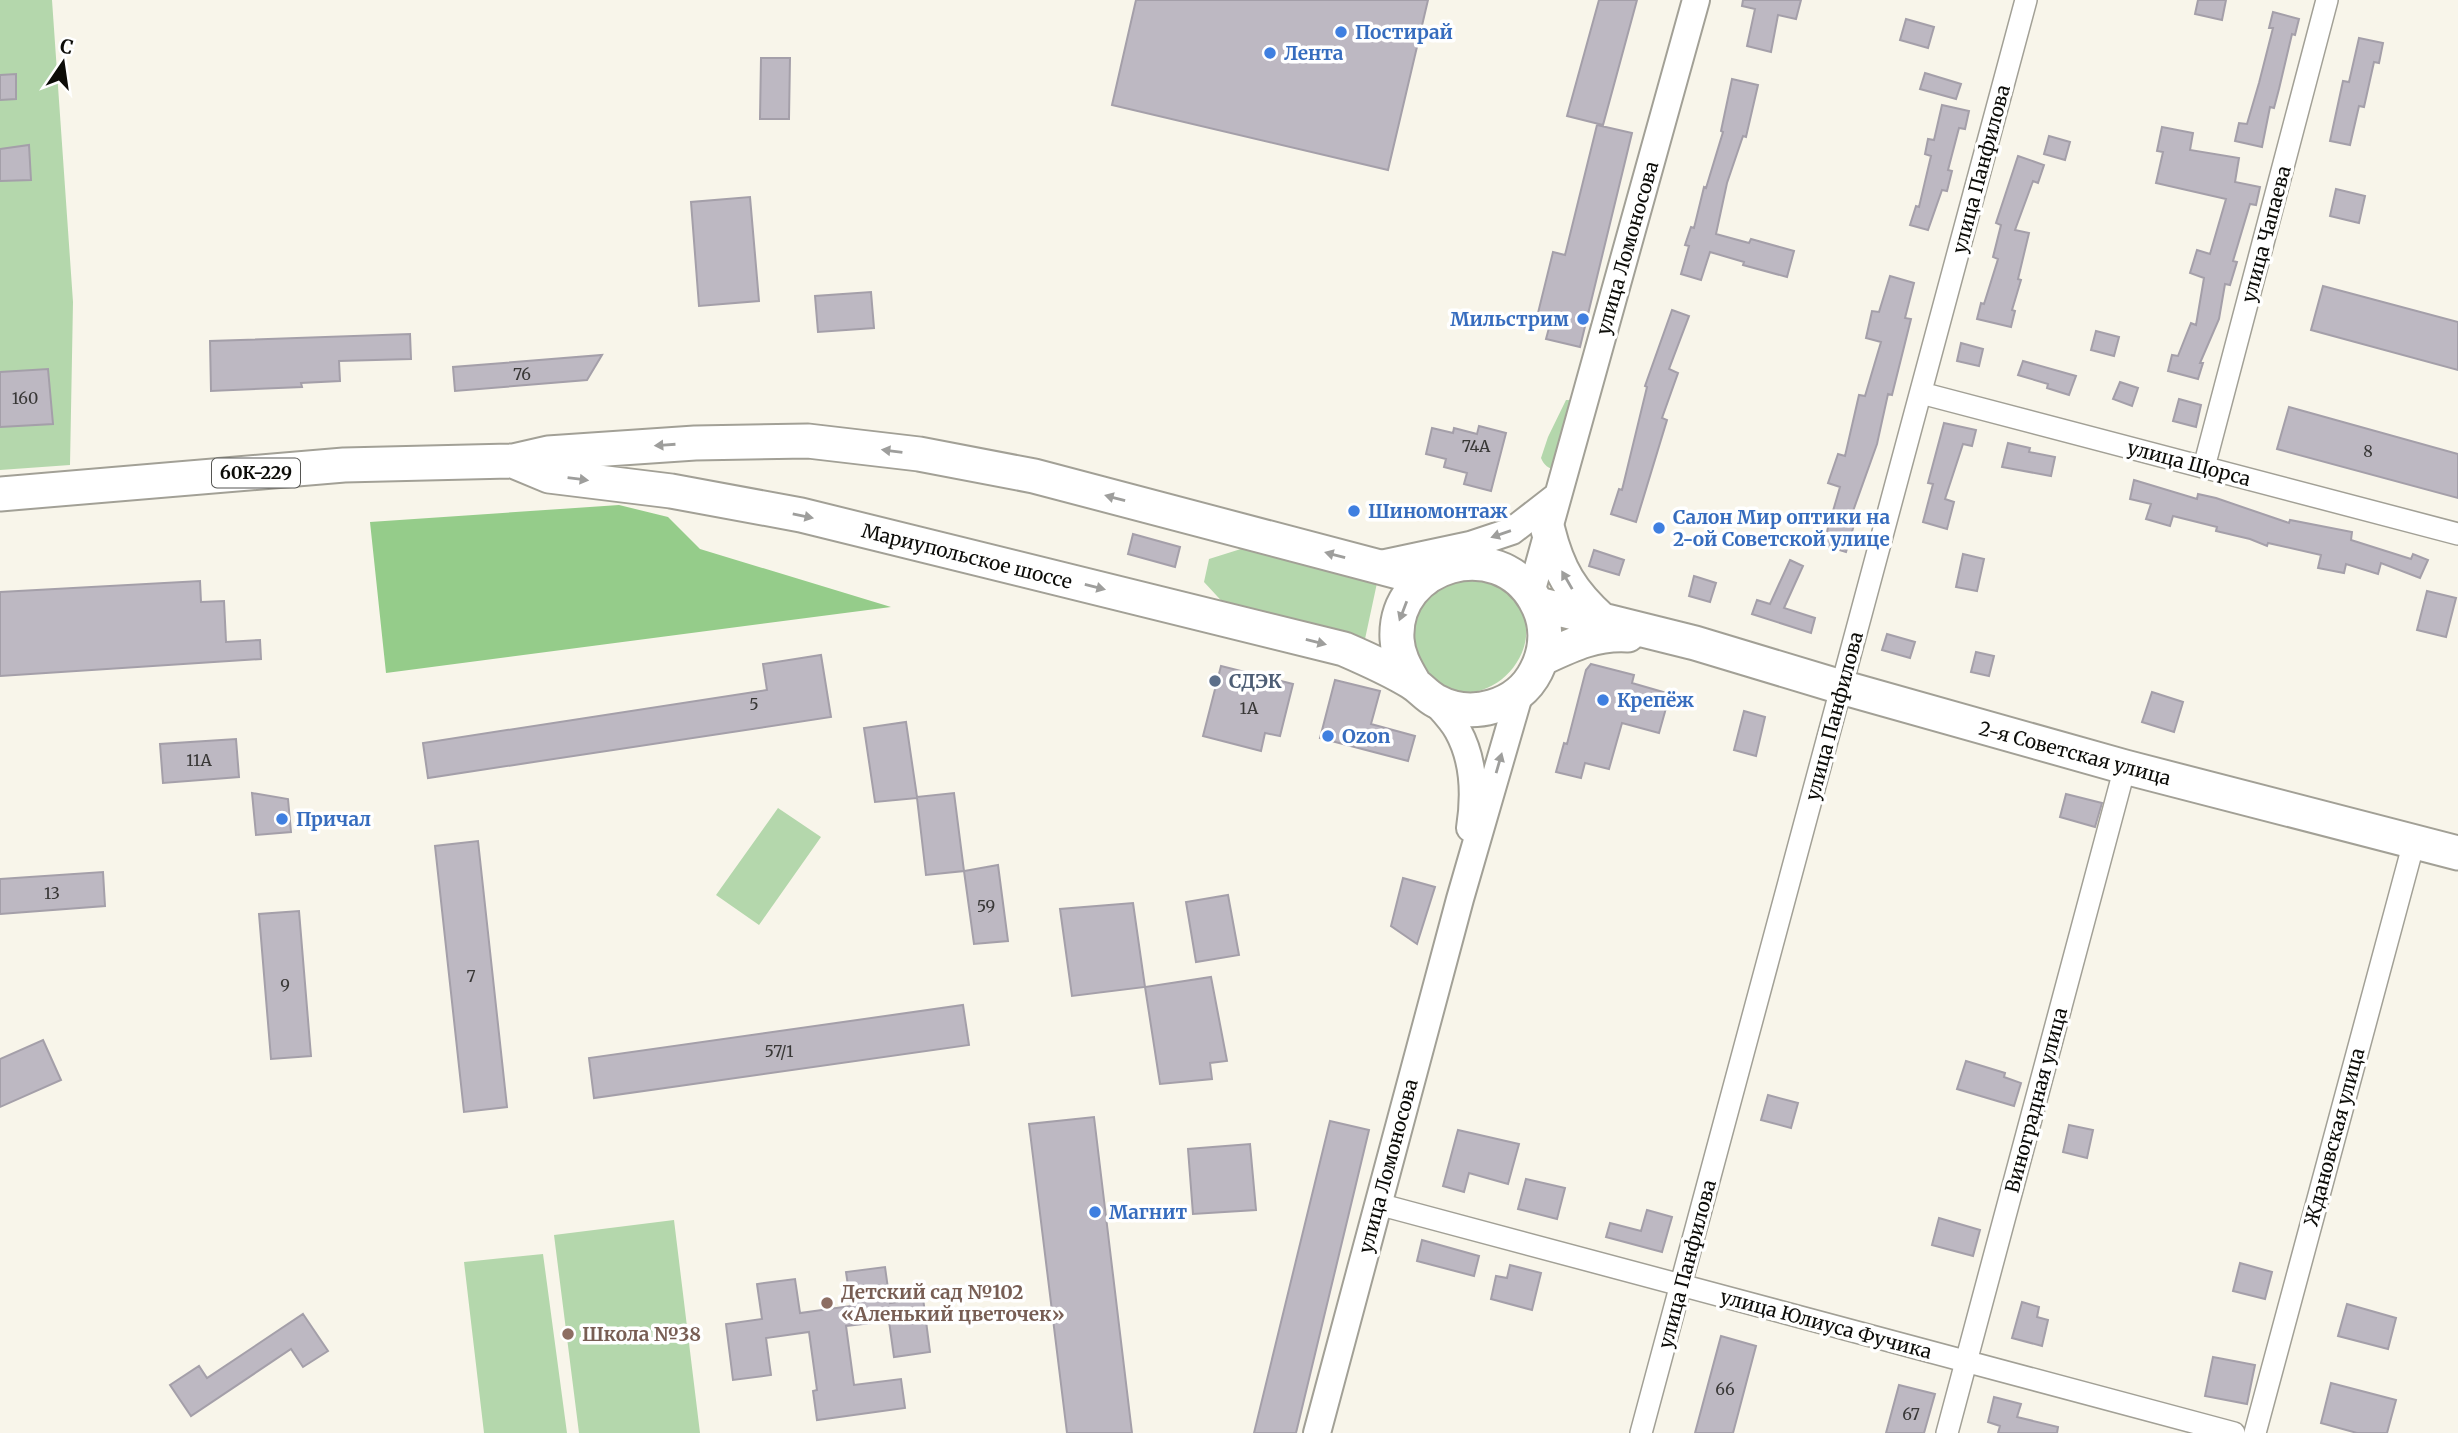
<svg xmlns="http://www.w3.org/2000/svg" width="2458" height="1433" font-family="Merriweather,serif">
  <style>
    .green { fill: #b4d7ac }
    .forest { fill: #95cc8a }
    .building { fill: #bdb8c2; stroke: #a49fa9; stroke-width: 2 }
    .lines { fill: none; stroke-linecap: round; stroke-linejoin: round }
    .minor-casing { stroke: #a2a096; stroke-width: 24 }
    .tertiary-casing { stroke: #a2a096; stroke-width: 30 }
    .primary-casing { stroke: #a2a096; stroke-width: 37 }
    .minor { stroke: #fff; stroke-width: 21 }
    .tertiary { stroke: #fff; stroke-width: 26 }
    .primary { stroke: #fff; stroke-width: 33 }
    .oneway { fill: #9e9e9c }
    .shop-dot { fill: #3f7fe0; stroke: #fff; stroke-width: 2.5 }
    .service-dot { fill: #5c6f8a; stroke: #fff; stroke-width: 2.5 }
    .education-dot { fill: #8d6e63; stroke: #fff; stroke-width: 2.5 }
    .labels { text-anchor: middle; stroke-width: 7; stroke-linejoin: round; paint-order: stroke }
    .number-label { font-size: 16px; fill: #383736 }
    .shield { fill: #fff; stroke: #555552; stroke-width: 2 }
    .shield-label { font-size: 18px; font-weight: bold; fill: #0c0c08 }
    .shop-label { font-size: 19px; font-weight: bold; fill: #366cbe; stroke: #fff; text-anchor: start }
    .street-label { font-size: 19px; fill: #0c0c08; stroke: #fff }
    .service-label { font-size: 19px; font-weight: bold; fill: #4e5e75; stroke: #fff; text-anchor: start }
    .education-label { font-size: 19px; font-weight: bold; fill: #785e54; stroke: #fff; text-anchor: start }
  </style>
  <rect width="100%" height="100%" fill="#f8f5ea"/>
  <path class="green" d="M0,0h52l21,302 -3,163 -70,5z
    M1566,400h7l-16,70c-9,-1 -13,-5 -16,-12l7,-21z
    M1244,548l133,35 -12,56 -136,-30 -25,-27 5,-23z
    M1457,575c12,2 31,2 42,8 4,2 8,8 11,11 47,46 -17,123 -72,91 -8,-5 -16,-15 -23,-22l-4,-51z
    M778,808l43,29 -62,88 -43,-30z
    M674,1220l26,213h-121l-25,-198z
    M543,1254l24,179h-83l-20,-171z"/>
  <path class="forest" d="M619,505l49,12 32,32 191,58 -505,66 -16,-151z"/>
  <path class="building" d="M1136,0h292l-40,170 -276,-65z
    M1599,0h38l-34,125 -36,-9z
    M1743,0h58l-5,19 -18,-4 -7,37 -24,-6 8,-37 -13,-3z
    M2198,0h28l-4,20 -27,-6z
    M2273,12l26,7 -4,16 -3,-1 -13,55 -5,19 -4,-1 -8,40 -27,-6 4,-18 8,1 12,-41 14,-55h-4z
    M1906,19l28,8 -6,21 -28,-8z
    M2359,38l24,5 -4,20 -5,-1 -10,45 -5,-1 -9,39 -20,-4 13,-60 6,1z
    M761,58h29l-1,61h-29z
    M1925,73l36,11 -5,15 -36,-10z
    M16,74v25l-16,1v-25z
    M1732,79l26,6 -12,52 -3,-1 -16,47 -11,51 33,9 2,-4 43,12 -7,26 -44,-12 1,-3 -34,-10 -9,28 -20,-6 8,-28 -4,-1 6,-18 3,1 10,-41 2,1 17,-56 -2,-1z
    M1942,105l27,6 -4,18 -6,-1 -11,42 4,1 -5,20 -5,-1 -14,40 -18,-5 6,-19 3,1 12,-51 -6,-2 3,-15 6,1z
    M1597,125l35,8 -52,214 -34,-8 6,-22 -14,-4 15,-61 12,3z
    M2162,127l31,6 -3,17 49,8 -4,24 25,5 -4,18 -6,-1 -17,57 4,1 -7,23 -5,-1 -6,35 -19,44h3l-5,16 -30,-8 4,-16 6,1 13,-33 5,2 8,-47 -14,-5 7,-23 13,4 16,-55 -70,-16 7,-31 -6,-1z
    M2049,136l21,6 -5,18 -21,-6z
    M29,145l2,35 -31,1v-32z
    M2018,156l26,9 -6,18 -5,-2 -18,49 14,3 -11,46 3,1 -9,30 3,1 -4,16 -34,-8 4,-16 3,1 14,-45 -5,-2 8,-32 -5,-2z
    M2336,189l29,7 -6,27 -29,-7z
    M750,197l9,104 -60,5 -8,-104z
    M1890,276l24,7 -9,35 6,1 -19,76 -4,-1 -11,50 -25,70 5,1 -11,37 -23,-7 17,-58 -12,-4 10,-29 7,2 14,-61 6,1 16,-54 -15,-4 6,-27 7,1z
    M2323,286l135,36v48l-147,-40z
    M871,292l3,36 -56,4 -3,-36z
    M1672,310l17,6 -20,53 9,4 -16,45 5,2 -31,102 -25,-8 8,-25 3,1 25,-103 -2,-1z
    M2096,331l23,6 -5,19 -23,-6z
    M410,334l1,25 -72,2 1,20 -39,2 1,4 -91,4 -1,-50z
    M1961,343l22,6 -4,17 -22,-5z
    M602,355l-15,25 -132,11 -2,-24z
    M2023,361l53,15 -7,19 -22,-7 1,-4 -30,-9z
    M48,369l5,55 -53,3v-55z
    M2120,382l18,6 -6,18 -19,-7z
    M2179,399l22,6 -5,22 -23,-6z
    M2289,407l169,47v44l-181,-49z
    M1944,423l32,7 -4,16 -9,-2 -18,55 9,3 -7,27 -24,-7 10,-38 -5,-1z
    M1479,426l27,7 -15,58 -27,-7 3,-11 -23,-6 2,-8 -20,-5 6,-26 21,5 1,-5 23,6z
    M2008,443l22,5 -1,4 26,5 -4,19 -49,-9z
    M2134,480l63,19 1,-5 18,4 73,25 1,-3 62,12 -1,8 60,19 2,-5 15,6 -8,18 -39,-15 -3,11 -32,-10 -2,9 -26,-5 3,-13 -53,-12 -1,3 -17,-7 -34,-8 1,-4 -44,-11 -3,10 -24,-7 5,-15 -21,-5z
    M1133,534l47,13 -5,20 -47,-13z
    M1594,550l30,10 -5,15 -30,-9z
    M1963,554l21,5 -7,32 -21,-4z
    M1790,560l13,6 -19,42 31,10 -4,15 -59,-19 5,-14 13,4z
    M1694,576l22,7 -6,19 -21,-6z
    M200,581l1,21 23,-1 2,41 34,-2 1,19 -261,17v-84z
    M2427,591l29,7 -10,39 -29,-7z
    M1887,634l28,8 -5,16 -28,-8z
    M1976,652l18,4 -5,20 -18,-4z
    M821,655l10,62 -403,61 -5,-35 344,-53 -4,-26z
    M1591,664l43,11 -2,8 38,11 -11,39 -37,-10 -13,46 -24,-6 -4,15 -25,-6 8,-29 3,1 19,-74z
    M1221,666l72,18 -13,52 -15,-3 -4,18 -58,-15z
    M1335,680l45,11 -9,33 44,12 -7,25 -88,-23z
    M2152,692l31,10 -9,30 -32,-10z
    M1744,711l21,6 -9,39 -22,-6z
    M906,722l11,75 37,-4 10,78 -38,4 -9,-77 -42,4 -11,-74z
    M236,739l3,38 -76,6 -3,-39z
    M252,793l36,6 3,33 -35,3z
    M2066,794l36,9 -7,24 -35,-10z
    M478,841l29,266 -43,5 -29,-266z
    M998,865l10,76 -34,3 -10,-73z
    M103,872l2,34 -105,8v-35z
    M1403,878l32,9 -18,57 -26,-18z
    M1228,895l11,60 -43,7 -10,-60z
    M1133,903l12,84 -73,9 -12,-87z
    M299,911l12,145 -40,3 -12,-145z
    M1211,977l16,84 -17,2 2,16 -52,5 -15,-97z
    M963,1005l6,40 -375,53 -5,-40z
    M43,1040l18,40 -61,27v-48z
    M1966,1061l39,12 -1,4 17,6 -7,23 -57,-17z
    M1768,1095l30,8 -7,25 -30,-8z
    M1094,1117l38,316h-65l-38,-309z
    M1330,1121l39,9 -73,303h-42z
    M2069,1125l24,5 -6,28 -24,-6z
    M1458,1130l61,14 -11,40 -39,-11 -5,19 -21,-6z
    M1250,1144l6,66 -63,4 -5,-65z
    M1526,1179l39,9 -8,31 -39,-10z
    M1647,1210l25,7 -10,35 -56,-15 4,-14 31,8z
    M1939,1218l41,12 -7,26 -41,-11z
    M1422,1240l57,16 -5,20 -57,-15z
    M2240,1263l32,9 -7,27 -32,-8z
    M1510,1265l31,8 -9,37 -41,-11 5,-23 11,2z
    M885,1267l5,36 33,-5 7,54 -36,5 -5,-36 -43,5 8,59 47,-6 4,29 -88,12 -4,-29 4,-1 -8,-58 -43,6 5,37 -38,5 -7,-56 36,-5 -5,-35 38,-5 5,34 51,-7 -5,-34z
    M2022,1302l17,5 -2,10 11,3 -6,26 -30,-8z
    M2347,1304l49,14 -8,31 -50,-13z
    M303,1314l25,37 -25,16 -12,-18 -100,67 -21,-31 29,-19 8,12z
    M1721,1336l35,10 -23,87h-38z
    M2213,1357l42,8 -8,39 -42,-8z
    M2331,1383l65,17 -9,33h-30l-36,-10z
    M1899,1385l36,9 -11,39h-38z
    M1994,1397l27,7 -4,13 41,10 -1,6h-59l2,-7 -12,-4z"/>
  <g class="lines">
    <g class="minor-casing">
      <path id="minor" d="M1921,393l537,141
        M2204,467l123,-467
        M1378,1204l856,229
        M1641,1433l385,-1433
        M1947,1433l178,-666
        M2255,1433l159,-591"/>
    </g>
    <g class="tertiary-casing">
      <path id="tertiary" d="M1376,565l94,-20 42,-14 45,-35
        M1531,593l165,-593
        M1434,701c8,9 18,19 24,30 16,29 17,65 12,97
        M1317,1433l143,-534 60,-207"/>
    </g>
    <g class="primary-casing">
      <path id="primary" d="M513,461l36,15 122,15 130,24 543,134c23,10 46,20 67,33 9,5 15,14 25,19 35,19 82,6 100,-30 12,-23 12,-49 -1,-71 -37,-66 -142,-37 -138,39 1,17 9,30 17,44
        M0,494l344,-29 169,-4 35,-8 147,-10 113,-2 111,13 115,22 391,103
        M1548,530c10,40 23,62 54,90
        M1538,604l157,39 146,44 284,80 333,86
        M1541,659c30,-14 54,-26 87,-24"/>
    </g>
    <use href="#minor" class="minor"/>
    <use href="#tertiary" class="tertiary"/>
    <use href="#primary" class="primary"/>
  </g>
  <defs><path id="oneway-solid" d="M-6-.8H1V-3.2L6.5 0L1 3.2V.8H-6Z" transform="scale(1.75)"/></defs>
  <g class="oneway">
    <use href="#oneway-solid" transform="translate(665 445) rotate(176)"/>
    <use href="#oneway-solid" transform="translate(892 451) rotate(-173)"/>
    <use href="#oneway-solid" transform="translate(578 479) rotate(7)"/>
    <use href="#oneway-solid" transform="translate(1115 498) rotate(-165)"/>
    <use href="#oneway-solid" transform="translate(803 516) rotate(12)"/>
    <use href="#oneway-solid" transform="translate(1501 534) rotate(161)"/>
    <use href="#oneway-solid" transform="translate(1335 555) rotate(-165)"/>
    <use href="#oneway-solid" transform="translate(1567 580) rotate(-120)"/>
    <use href="#oneway-solid" transform="translate(1095 587) rotate(14)"/>
    <use href="#oneway-solid" transform="translate(1403 611) rotate(111)"/>
    <use href="#oneway-solid" transform="translate(1316 642) rotate(14)"/>
    <use href="#oneway-solid" transform="translate(1499 763) rotate(-74)"/>
  </g>
  <g class="shop-dot">
    <circle cx="1341" cy="32" r="7"/>
    <circle cx="1270" cy="53" r="7"/>
    <circle cx="1583" cy="319" r="7"/>
    <circle cx="1354" cy="511" r="7"/>
    <circle cx="1659" cy="528" r="7"/>
    <circle cx="1603" cy="700" r="7"/>
    <circle cx="1328" cy="736" r="7"/>
    <circle cx="282" cy="819" r="7"/>
    <circle cx="1095" cy="1212" r="7"/>
  </g>
  <circle class="service-dot" cx="1215" cy="681" r="7"/>
  <g class="education-dot">
    <circle cx="827" cy="1303" r="7"/>
    <circle cx="568" cy="1334" r="7"/>
  </g>
  <g class="labels">
    <g class="number-label">
      <text x="522" y="380">76</text>
      <text x="25" y="404">160</text>
      <text x="1476" y="452">74А</text>
      <text x="2368" y="457">8</text>
      <text x="754" y="710">5</text>
      <text x="1249" y="714">1А</text>
      <text x="199" y="766">11А</text>
      <text x="52" y="899">13</text>
      <text x="986" y="912">59</text>
      <text x="471" y="982">7</text>
      <text x="285" y="991">9</text>
      <text x="779" y="1057">57/1</text>
      <text x="1725" y="1395">66</text>
      <text x="1911" y="1420">67</text>
    </g>
    <rect class="shield" x="212" y="458.5" width="88" height="29" rx="5"/>
    <g class="shield-label">
      <text x="256" y="479">60К-229</text>
    </g>
    <g class="shop-label">
      <text x="1355" y="39">Постирай</text>
      <text x="1284" y="60">Лента</text>
      <text x="1569" y="326" text-anchor="end">Мильстрим</text>
      <text x="1368" y="518">Шиномонтаж</text>
      <text x="1673" y="524">Салон Мир оптики на<tspan x="1673" dy="22">2-ой Советской улице</tspan></text>
      <text x="1617" y="707">Крепёж</text>
      <text x="1342" y="743">Ozon</text>
      <text x="296" y="826">Причал</text>
      <text x="1109" y="1219">Магнит</text>
    </g>
    <g class="street-label">
      <text transform="translate(1981 169) rotate(-75)" y="7">улица Панфилова</text>
      <text transform="translate(2266 234) rotate(-75)" y="7">улица Чапаева</text>
      <text transform="translate(1627 248) rotate(-74)" y="7">улица Ломоносова</text>
      <text transform="translate(2189 463) rotate(15)" y="7">улица Щорса</text>
      <text transform="translate(967 556) rotate(14)" y="7">Мариупольское шоссе</text>
      <text transform="translate(1834 716) rotate(-75)" y="7">улица Панфилова</text>
      <text transform="translate(2075 753) rotate(15)" y="7">2-я Советская улица</text>
      <text transform="translate(2036 1100) rotate(-75)" y="7">Виноградная улица</text>
      <text transform="translate(2334 1137) rotate(-75)" y="7">Ждановская улица</text>
      <text transform="translate(1388 1166) rotate(-75)" y="7">улица Ломоносова</text>
      <text transform="translate(1687 1264) rotate(-75)" y="7">улица Панфилова</text>
      <text transform="translate(1826 1324) rotate(15)" y="7">улица Юлиуса Фучика</text>
    </g>
    <g class="service-label">
      <text x="1229" y="688">СДЭК</text>
    </g>
    <g class="education-label">
      <text x="841" y="1299">Детский сад №102<tspan x="841" dy="22">«Аленький цветочек»</tspan></text>
      <text x="582" y="1341">Школа №38</text>
    </g>
  </g>
  <g transform="translate(63 63) rotate(13)" stroke="#ffffff" stroke-width="5" paint-order="stroke">
  <path d="M0-5L12 26L0 18L-12 26Z" fill="#0c0c08"/>
  <text y="-10" font-size="19" font-weight="bold" text-anchor="middle" fill="#0c0c08">С</text>
  </g>
</svg>
